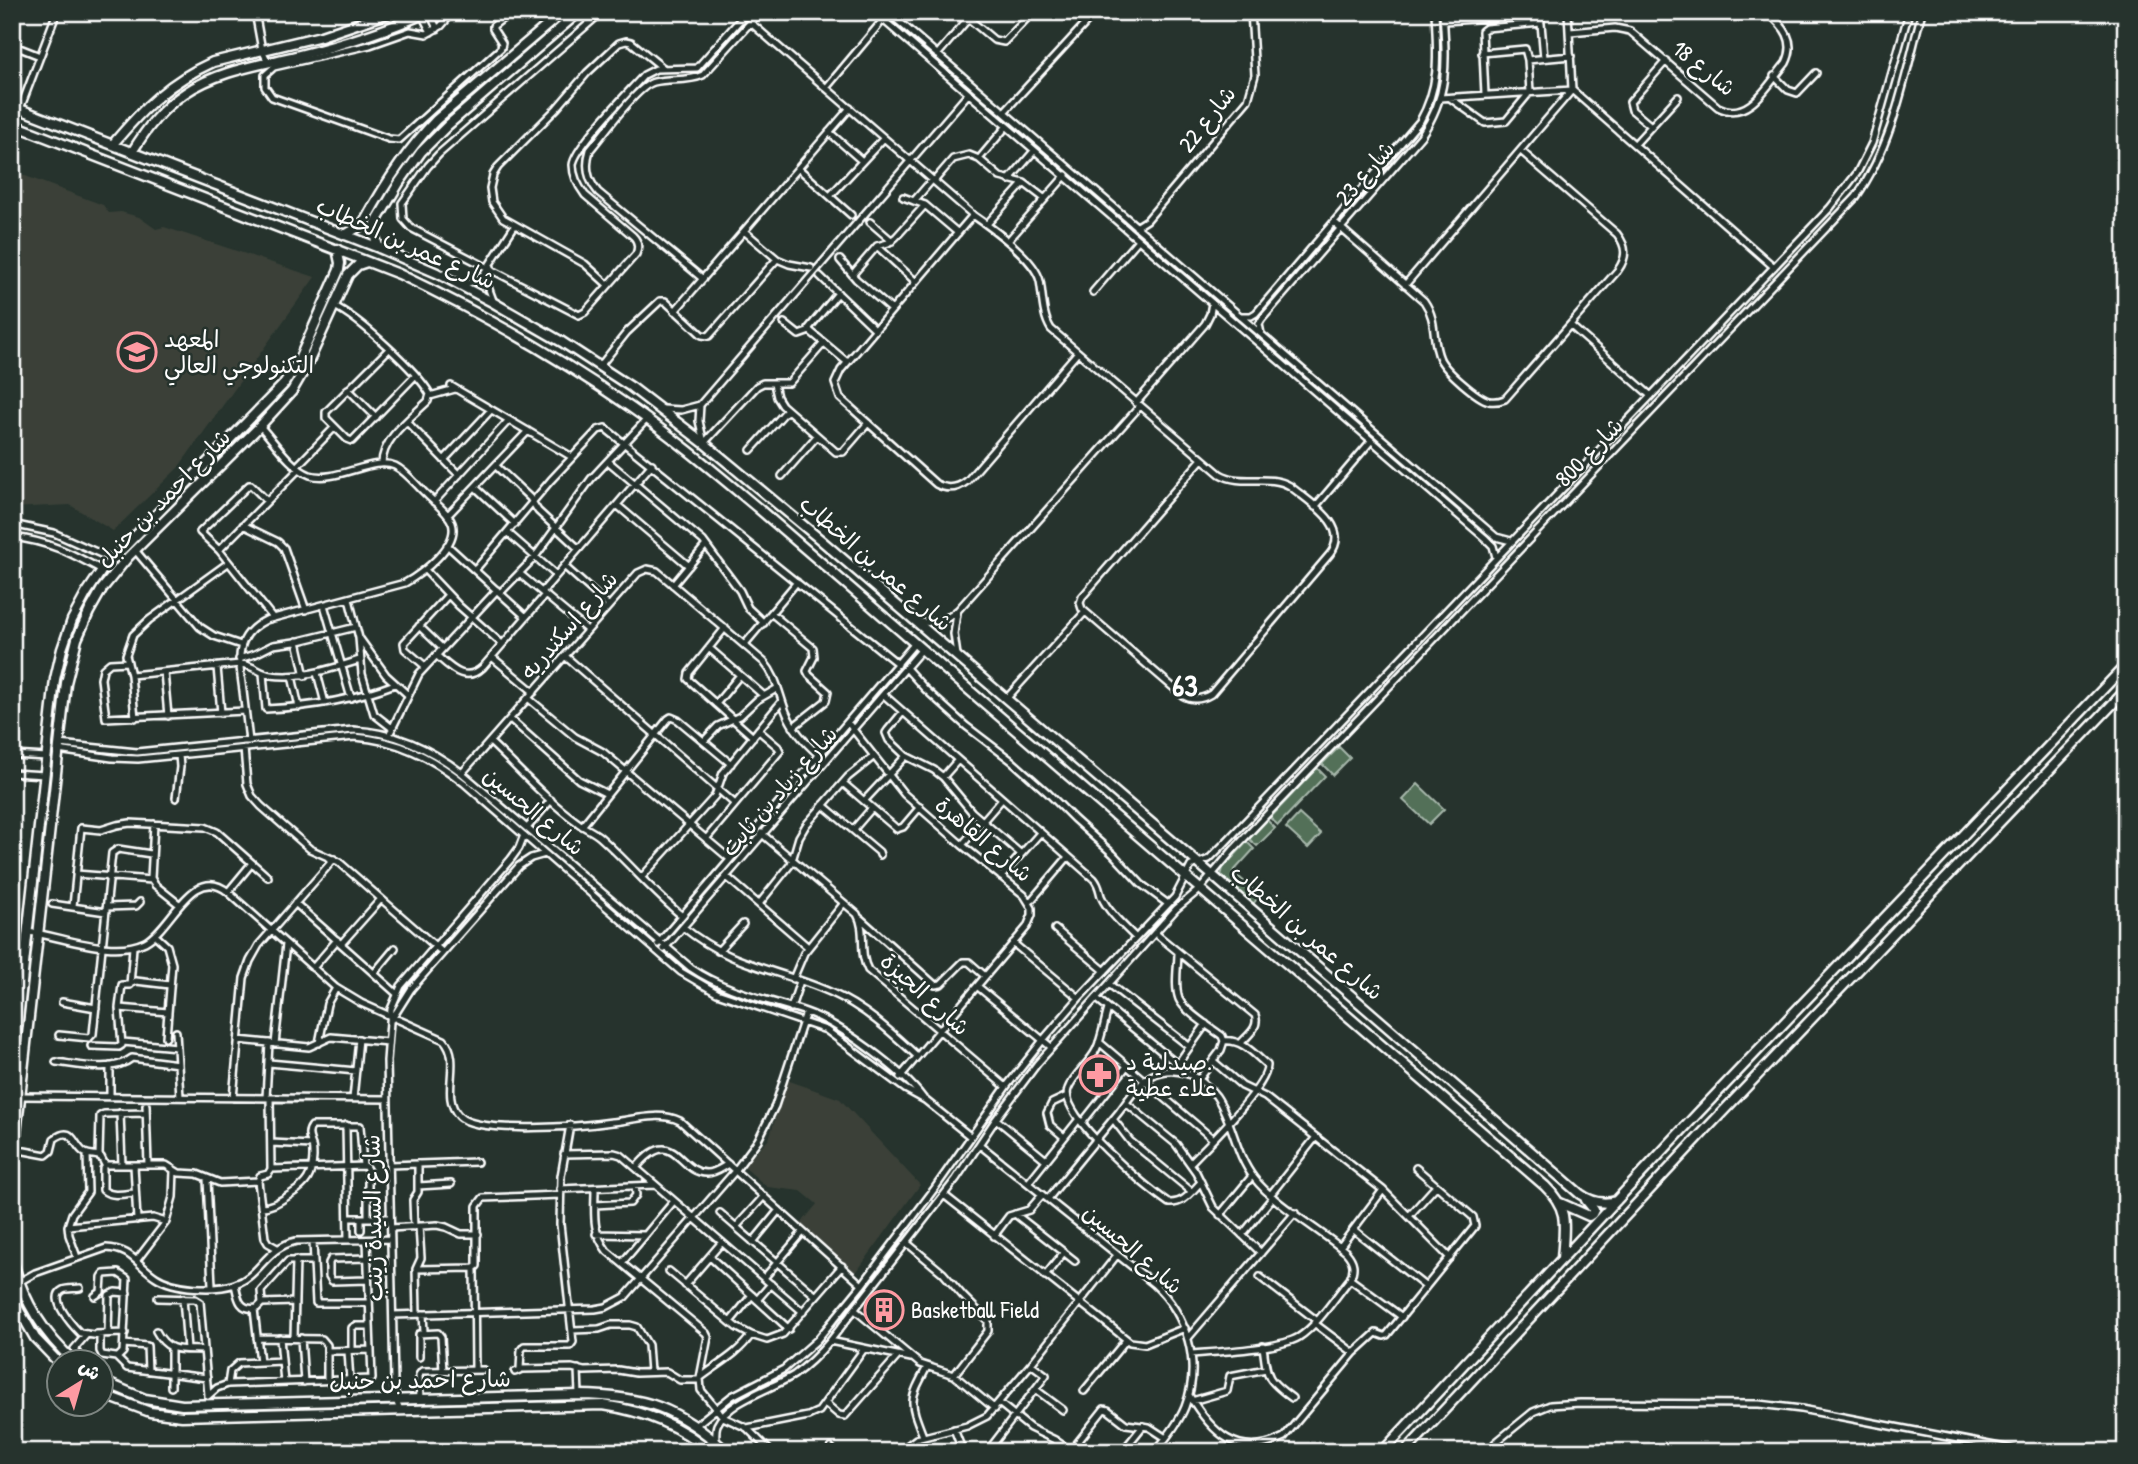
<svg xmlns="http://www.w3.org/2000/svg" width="2138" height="1464" font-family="'Patrick Hand','Playpen Sans Arabic',sans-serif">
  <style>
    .built { fill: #3a4138 }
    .green { fill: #527058; stroke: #a8b8ac; stroke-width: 2 }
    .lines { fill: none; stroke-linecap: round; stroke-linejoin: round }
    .street-casing { stroke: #fff; stroke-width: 10 }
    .secondary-casing { stroke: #fff; stroke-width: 13 }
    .street { stroke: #26332d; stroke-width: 5 }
    .secondary { stroke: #26332d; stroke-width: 8 }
    .labels { text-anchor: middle; stroke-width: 5; stroke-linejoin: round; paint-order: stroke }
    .street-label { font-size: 23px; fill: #fff; stroke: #26332d }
    .poi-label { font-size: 23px; fill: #fff; stroke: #26332d; text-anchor: start }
    .district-label { font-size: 30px; font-weight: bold; fill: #fff; stroke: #26332d }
  </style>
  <rect width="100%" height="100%" fill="#26332d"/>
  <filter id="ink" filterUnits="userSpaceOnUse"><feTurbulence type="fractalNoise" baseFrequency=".0143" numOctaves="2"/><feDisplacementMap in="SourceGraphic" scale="14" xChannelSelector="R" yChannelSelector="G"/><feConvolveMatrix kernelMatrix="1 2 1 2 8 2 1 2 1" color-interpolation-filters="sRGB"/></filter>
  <g filter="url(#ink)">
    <path class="built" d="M12,171l91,34 6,8 12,-1 18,5 17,12 8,-2 151,50 -137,191 -65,63 -43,-26 -58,3z
      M787,1080l53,19 80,86 -65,89 -56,-48 18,-22 -16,-13 -34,-4 -24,-21 26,-27z"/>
    <path class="green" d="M1339,747l11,11 -17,17 -11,-11z
      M1317,768l8,8 -47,49 -8,-7z
      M1418,784l26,25 -15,15 -26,-24z
      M1299,814l22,20 -13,14 -22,-20z
      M1267,820l8,8 -18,18 -8,-7z
      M1247,842l7,7 -21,23 27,23 -7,9 -32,-28 2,-8z"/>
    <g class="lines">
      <g class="street-casing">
        <path id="street" d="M255,12l7,38 6,12
          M430,12l7,17
          M453,12l-12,14 -14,8 -17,-3 -40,14 -96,22 -9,8v12l7,10 117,42 10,1 102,-92 1,-5 -9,-14v-3l18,-14
          M602,12l-163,142 -11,12 -26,37 1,16 8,9 168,87 6,-3 51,-58c3,-7 2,-13 -3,-18l-48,-41c-6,-8 -12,-20 -12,-30 1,-18 57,-74 71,-90l12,-6 41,-1 50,-56
          M874,12l612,527 7,7 3,11
          M888,12l608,525 15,4
          M1540,12l4,46
          M422,15l9,17
          M968,18l26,22 10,2 29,-30
          M1443,21l51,-3
          M751,23l222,192c19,13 62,44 67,66 3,15 2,34 11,48l169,145c22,13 48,-1 70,12 19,16 62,40 40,68l-119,140c-10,6 -19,7 -29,1l-100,-86 -2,-6 2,-6 120,-138
          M1570,32l45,-4 15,3 88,76c31,16 50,-23 68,-44 11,-22 -2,-37 -19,-51
          M12,45l28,11
          M937,55l37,-43
          M1528,60l43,-4
          M1774,76l14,14 9,3 19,-20
          M826,88l57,-68
          M1485,95l-3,-64 4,-3 55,-5
          M1440,98l132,-8 202,177
          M1450,98l35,25 21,-2 24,-29 -2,-32 -3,-11 -43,4
          M20,109l37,-97
          M1004,112l92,-100
          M1651,126l-19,-16 -2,-8 36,-41
          M829,132l33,29
          M1635,144l43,-47
          M979,159l27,-32
          M798,168l53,47
          M1009,180l25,-29
          M934,181l19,-22 16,-4 10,4 21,18 24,6 21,16
          M830,196l54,-58
          M903,197l22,8 33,28
          M914,201l18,-21
          M973,215l-132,155 -6,13 5,15 96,86c11,6 21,5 31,-3l111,-129
          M870,222l22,19
          M1334,222l90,79c14,20 7,38 16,58 6,12 37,39 49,42 6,1 11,0 16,-2l113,-129c9,-13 9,-23 -1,-36l-96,-83
          M987,224l37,-41
          M1136,227l11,-7 101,-120 7,-25 -4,-63
          M744,231l33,28 12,5 22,4
          M1008,241l58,-66
          M877,246l39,36
          M840,260l16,19 36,31
          M491,267l-4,17 7,19
          M853,274l24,-28 11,-3 8,-6 29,-32
          M820,276l55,53
          M703,279l-105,-87c-11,-13 -13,-26 -8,-42 13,-15 47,-64 64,-68 16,-4 34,0 49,-7l57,-63
          M461,284l12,-2 8,-4 34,-53
          M608,285l-23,-21 -82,-46 -11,-16 -2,-14 3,-13 5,-8 59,-59 30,-35 32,-30 7,-2 5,1 32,26
          M1405,285l167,-195 -4,-78
          M1093,292l45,-52
          M838,293l-29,35 1,3 37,31
          M334,306c24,11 83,65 96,88l-2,7c-17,17 -46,37 -46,63
          M675,311l175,-203
          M1241,316h10l5,-3 164,-192c21,-37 17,-68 15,-109
          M784,323l15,12 11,-4
          M1570,325l81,71
          M1261,334l-2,-10 3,-5 159,-183c29,-42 25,-76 22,-124
          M389,349l-63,63v6l21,21 5,2 63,-65
          M600,366l27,-34 33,-31h5l37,34 7,1 68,-77
          M774,384l3,13 5,8 54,47h7l25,-29
          M451,386l121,71
          M348,389l28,28
          M430,396l25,-7
          M1136,403l69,-79 5,-10 2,-11
          M700,405l-1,16 5,22 53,-57 6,-3h26l35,-40
          M663,409l18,1 19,-5 268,-311
          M407,422l52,53
          M751,450l36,-40
          M444,460l47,-50
          M609,462l94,79 37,50 8,17 16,15
          M297,466l38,-39
          M496,466l34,32 8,13 41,38
          M782,476l35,-40
          M475,487l40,37
          M267,501l-16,-16h-2l-49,47 19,18 54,68
          M434,502l75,-82
          M617,505l72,61
          M1315,507l56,-66
          M448,515l80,-84
          M12,524l42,9 58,26
          M243,525l35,17 6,6 22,62
          M508,533l48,42
          M12,537c36,4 59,16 90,33
          M447,545l79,72
          M135,550l65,77 14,9 27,9
          M219,550l80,-81
          M564,566l45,40
          M425,570l34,36 43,38
          M475,570l76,-90 47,-50 7,-2 293,236
          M520,574l67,56
          M673,585l33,-40
          M542,592l110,-128
          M500,593l35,-36 56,-78 56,-60
          M349,599l10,39 3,36 12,40 18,14
          M324,605l27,93
          M771,613l42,35 1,9 -7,14 2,4 19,17 -2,9 -33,26
          M916,621c17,4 30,0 42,-11l182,-204
          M419,626l23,22
          M725,628l-36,45 -1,6 65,58
          M360,639l26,36 22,20
          M297,641l8,35
          M745,644l52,-62
          M709,648l54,47
          M436,655c15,13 29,29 47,12l62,-72
          M957,655l-3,-21 3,-21
          M565,656l170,148
          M492,657l42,35
          M239,659l16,-5 18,-9 22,-3 61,-15
          M128,662l-18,1 -7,6 -2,10 5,39 139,-7
          M425,666l-20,-17 -1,-6 44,-48
          M217,667l4,46
          M906,668l19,21 41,37 46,35 36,32 26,26 39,35 28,30 27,20
          M164,672l4,44
          M263,673l3,36c45,-2 87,-9 129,-25
          M317,673l8,30
          M131,675l109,-11c14,1 20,10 31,11 31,4 59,-6 89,-15
          M292,676l7,31
          M884,695l210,184c5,6 5,10 7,17 7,16 23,30 35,42
          M528,698l47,39 28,15 127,107
          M1006,699l79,-87
          M716,704l24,-29
          M903,712l-15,18 -2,3 3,7 17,16 28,14 9,7 29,35 49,42
          M135,718l-4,-43 -5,-20 7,-20 16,-15 79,-57
          M510,719l69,61 28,14
          M848,723l56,71 58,51 62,50 8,13v7l-5,12 -127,150
          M389,735l30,-61 78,-84
          M249,741c-2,-17 -4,-33 -6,-50 -4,-30 -10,-55 23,-71l139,-37c16,-9 55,-38 47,-60 -4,-11 -17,-20 -25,-28 -10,-9 -20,-23 -32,-29 -22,-10 -59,17 -85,9 -18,-6 -37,-35 -50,-49
          M704,741l14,-15 22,-10 17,-16 21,-12
          M490,742c29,27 55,57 87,80 7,6 16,9 23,15 28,25 52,54 81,78
          M59,744l78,8 216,-22c42,2 76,18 109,43l229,195c35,24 76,31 115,44 33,11 96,58 117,86
          M244,748l3,36 5,12 9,10 49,43 29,13 103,90
          M58,750l54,8 26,1 217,-22c43,3 76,20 109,46l217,189 36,21 109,37 79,59 20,11 46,37
          M12,755l35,2
          M12,773l33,2
          M462,773l176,-200 9,-4 10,2 107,91c13,15 15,32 22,50 7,18 19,31 33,43
          M943,777l15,-17
          M843,783l54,46 6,-2 17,-20
          M176,798l4,-31 -1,-12
          M864,801l42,-45
          M823,805l56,47 1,3
          M154,824l-3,54 4,7 25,20
          M582,826l86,-107 3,-2 7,3 53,44
          M528,827l23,-27
          M853,830l19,-22
          M761,833l96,81c10,17 1,38 11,56l138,117
          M706,839l74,-88 -2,-4 -20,-17
          M962,845l40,-46
          M76,874l76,6
          M642,877l73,-81 8,-23 59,-72
          M727,877l81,70
          M1001,877l39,-44
          M228,892l24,-29
          M1030,902l38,-45
          M295,903l102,91
          M52,904l54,8
          M759,904l32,-40 8,-27 7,-12 42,-48 25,-20
          M73,906l8,-78 20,2 16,-5 13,-2 75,4 12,5 51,45
          M106,907l30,-1 4,-4
          M861,919l74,66 6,-1 22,-22h6l16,14
          M683,927c49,40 93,41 147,65 34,15 60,39 87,64
          M1055,929l50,42
          M28,932c34,4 84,26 117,10 26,-13 48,-79 83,-50l108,96 25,15 83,37c19,21 -5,56 15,76 18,19 126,10 153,6 22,-2 47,-11 68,-1l182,164
          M1155,933l100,82c5,12 -7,20 -14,28
          M155,935l12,11 5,18 -6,73
          M1013,943l66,55
          M341,944l40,-45
          M658,944l257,-301
          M664,949l258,-300
          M718,951l25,-27
          M1178,953c0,13 -4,33 1,46 5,12 31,28 43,37l2,5 -3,9 -21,28
          M313,968l24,-28
          M375,972l20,-24
          M12,974l11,-11
          M793,979l11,-26 40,-50
          M1109,984l81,63
          M130,985l3,-38
          M977,986l74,61
          M12,990l7,13
          M1096,998l81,66
          M62,1002l34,6
          M119,1008l49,4
          M791,1008l9,-27
          M1108,1009c-4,13 -6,29 -12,41 -7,14 -23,25 -28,39 -10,26 80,100 101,114 15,1 22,-11 32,-21
          M392,1019l19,-30 108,-123 12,-8 14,-4
          M176,1032l4,65
          M59,1035l30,3 4,-4 19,-181 6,-4 33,5
          M238,1040l71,7 22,-10 57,5
          M123,1042l54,5
          M1099,1042l114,97
          M319,1043l8,-39 9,-16
          M275,1044l11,-100
          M91,1046l28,1 3,-2 -3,-37 3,-23h6l8,-4 34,4
          M1213,1061l29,25 23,11 118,93 67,68
          M56,1062c24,3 57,11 76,-4l46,6
          M269,1063l87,8
          M1176,1066l30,-42
          M1084,1067l25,22
          M20,1096l367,3
          M110,1097v-31
          M233,1098l11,-120 6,-17 9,-16 75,-86
          M266,1098l3,-55
          M270,1098l1,71 -3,5 -8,2 -2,5 7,57 3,5 9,5
          M353,1099l6,-60
          M1126,1103l50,41 20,28 17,35 48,46
          M146,1105l2,60
          M120,1113l2,52
          M996,1119l50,41
          M1113,1119l17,22 61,50
          M1082,1123l45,-57
          M346,1125l2,115
          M1064,1137l-14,-12 -3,-12 5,-10 15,-7
          M271,1143l41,2
          M980,1145l174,139c33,31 48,79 31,123 -7,17 -19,31 -30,45
          M14,1149l32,6 5,-4 3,-12c20,-15 19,7 31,14 5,3 11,1 16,4l4,8h61l13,8 18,1 23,9 38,-2
          M564,1154l50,-1 7,2 182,157
          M99,1155l1,-39 4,-2 42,-1
          M1190,1163c17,-17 79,-78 77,-98 -13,-11 -25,-26 -43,-24
          M134,1165l3,55
          M389,1165l88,-3
          M636,1168c38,-46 42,6 71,5 8,0 14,-5 21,-9
          M103,1169v21c8,7 21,4 31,3
          M271,1169l94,-3 3,5v47
          M207,1179l5,107
          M1028,1183l51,-64
          M418,1186l33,-2
          M595,1188c0,25 -4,42 12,63l99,82 2,4 -8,41 1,12 22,27 24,11 24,24
          M560,1189l95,-4
          M1271,1194l45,-57
          M944,1195l186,147 15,2 40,-16
          M1048,1199c23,-29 47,-58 71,-87 9,-12 19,-28 32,-36 24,-13 50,0 65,20 17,25 19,58 38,82 21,27 65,51 92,74 8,9 9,16 4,27 -14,17 -32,46 -51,58 -20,12 -82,15 -108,17
          M595,1205l35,-2 6,-8 -1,-9
          M261,1207c12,0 20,-7 30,-13 16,-10 21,-18 22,-37 0,-1 0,-9 -1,-11 -2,-8 -6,-12 0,-20h48l3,40
          M720,1213l96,83
          M1015,1214l60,47
          M1220,1215l32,-39
          M1409,1216l27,-30
          M348,1218h42
          M361,1218v12
          M68,1226l85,-8 13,4
          M414,1227l-1,-27 5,-8v-28
          M736,1227l28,-31
          M391,1228l46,-3 9,2 15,7h17
          M1354,1230l72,57
          M596,1234l49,1
          M1242,1235l31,-38
          M994,1236l15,-20 20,-6 13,-15
          M313,1241l3,62h53
          M753,1242l26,-32
          M907,1243l36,30 20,23 25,25v10l-34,44
          M1340,1247l43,-57
          M77,1257l-8,-22 -1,-9 4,-12 16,-22 -1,-38
          M710,1257l79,72
          M368,1258l-37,1 -2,4v13l3,5 36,-1
          M137,1260l29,-38 7,-25 1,-27
          M622,1263l52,-62
          M474,1268l1,102
          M416,1269l58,-1 3,-2v-60l6,-8 77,-3
          M669,1271l67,56 15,8 16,5 16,-6 59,-68
          M1045,1276l19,-24
          M1260,1277l56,43
          M764,1278l39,-46
          M1350,1279l52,38
          M19,1282l16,-9 71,-25c26,1 30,16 50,29 18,12 59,14 79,7 25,-8 30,-36 61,-43l95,-2
          M235,1284c3,14 4,27 22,24l5,-5 -1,-12 27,-30h26
          M685,1285l37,-43
          M80,1288c-4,1 -13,0 -17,2 -16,8 11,37 17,43l20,3v15l2,4 14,2 11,11 80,10
          M95,1296l6,-4 1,-15 2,-3 14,-1 9,6 -4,73 -6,6
          M158,1298l37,1 5,3 8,93
          M183,1298l4,51
          M757,1300l14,-16
          M262,1303l33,-1
          M254,1309l6,53
          M855,1310l65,54 34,11 41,34
          M417,1314l-1,-45 5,-11 -2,-32
          M423,1314l1,18
          M393,1315l202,-6 11,-2 19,-10 110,-126 23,-31 17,-34 31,-94
          M730,1322l22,-27
          M1314,1323l40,30
          M572,1330l27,-1 12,-4h19l7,2 11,18 2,27
          M156,1331c12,23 26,18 48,19
          M96,1334l29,-1
          M108,1334l1,-39 6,-3 12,1
          M257,1338l65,1 5,6v36
          M280,1338l4,44
          M294,1338l2,-78
          M301,1338l3,44
          M1188,1338l107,-125
          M830,1341l81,17
          M124,1344l23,2 1,25
          M1263,1346c4,31 3,33 29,52
          M171,1349v38
          M352,1350v-22l3,-2h14
          M327,1351l44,-1
          M348,1351l2,30
          M419,1357v-23l19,-1 3,4 2,34
          M85,1362l-11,-13 13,-15
          M520,1369l1,-19 3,-4h46l3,-4 -13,-118 1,-48 9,-51
          M578,1369l1,26
          M515,1372l7,-3 50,-1 12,3 34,-1 18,3 31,-1 13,8h20
          M700,1378c18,-14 38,-24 51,-43
          M228,1384l2,-13 9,-8 43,-2
          M1035,1389l28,21
          M1084,1391l42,-51
          M1189,1395c23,38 49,65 95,42l70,-84 22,-20 8,3 3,-1 88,-109 -2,-9 -57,-49
          M208,1396l9,-8 11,-4 144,-5 -5,-139
          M420,1399l-1,-24 3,-4 62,-1
          M1192,1401l35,-10 3,-15 36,-7
          M825,1403l14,12 6,1 53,-60
          M999,1403l31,25 25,12 16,11
          M400,1410l-4,-10 -2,-18 -7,-321 4,-52 10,-23 110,-127 8,-11 5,-13
          M696,1425l36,-29 52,-27 33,-29 45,-55 73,-97 71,-101 37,-47 36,-42 96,-101 16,-31 18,-7 15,-15 606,-636 27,-35 15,-30 37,-131
          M747,1428l61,-12 11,-5 45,-62
          M954,1429l9,23
          M923,1436c-14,-36 -14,-35 4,-69
          M716,1441c0,-5 -1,-11 1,-16 12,-25 55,-36 77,-50 14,-10 25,-21 36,-34l126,-162 40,-60 41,-55 139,-155 24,-20 33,-39 623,-653c38,-54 49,-122 66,-185
          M1495,1443l38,-31 17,-7 30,-2 179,1 42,5 225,43
          M831,1448l4,4
          M899,1452l17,-13 51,-13 20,-10 44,-52 86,-109
          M987,1452l59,-77 -15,-11
          M1070,1452l34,-43 4,1 18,14 23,3 17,11
          M1122,1452l21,-26"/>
      </g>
      <g class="secondary-casing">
        <path id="secondary" d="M12,106l367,142 58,25 57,30 68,39 69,45 73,56 118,98 390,334 368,319c11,8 22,11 36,7
          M12,124l387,150c80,38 158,82 231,133 45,31 87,67 129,102l786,677c25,24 19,40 17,73
          M113,144c31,-37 56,-62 100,-82l108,-26 71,-24
          M132,152c15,-24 30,-44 53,-59 32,-22 74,-28 111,-37 45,-11 89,-25 132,-44
          M345,235l15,-9 6,-7c20,-37 41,-69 70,-99l127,-108
          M379,248l-5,-13 2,-13 23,-39 22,-31 27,-27 131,-113
          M12,1075l43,-396 7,-30 10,-29 14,-26 16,-24 181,-185 15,-23 41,-92 1,-7 -3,-14
          M12,1170l54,-487 11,-44 12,-27 13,-23 26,-32 132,-131 32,-35 15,-26 41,-90 10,-10 9,-3
          M1560,1203l29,13 3,-2 2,-4 -8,-10
          M12,1259c11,42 31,75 63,103
          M12,1298l23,40 25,26
          M102,1381l43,18 37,6 397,-10c65,1 99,12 148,57
          M102,1394l48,18 32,4 421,-11c41,6 77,20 108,47
          M1382,1452l316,-339 428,-448
          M1405,1452l305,-327 416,-435"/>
      </g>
      <use href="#street" class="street"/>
      <use href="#secondary" class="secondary"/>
    </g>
  </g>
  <defs>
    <g id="university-ring" transform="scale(2.0125)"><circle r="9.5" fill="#26332d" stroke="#ff9aa2" stroke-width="1.5"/><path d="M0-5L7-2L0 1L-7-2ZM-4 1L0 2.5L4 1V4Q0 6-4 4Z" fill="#ff9aa2"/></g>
    <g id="pharmacy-ring" transform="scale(2.0125)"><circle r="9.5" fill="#26332d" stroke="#ff9aa2" stroke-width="1.5"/><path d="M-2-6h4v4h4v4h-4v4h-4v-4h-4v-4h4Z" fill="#ff9aa2"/></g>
    <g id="building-ring" transform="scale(2.0125)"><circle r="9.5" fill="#26332d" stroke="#ff9aa2" stroke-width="1.5"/><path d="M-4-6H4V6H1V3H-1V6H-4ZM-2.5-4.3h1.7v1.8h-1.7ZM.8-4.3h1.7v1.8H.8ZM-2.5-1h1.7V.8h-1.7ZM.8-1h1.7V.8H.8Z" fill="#ff9aa2"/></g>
  </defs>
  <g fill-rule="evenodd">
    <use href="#university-ring" x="137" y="352"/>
    <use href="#pharmacy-ring" x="1099" y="1075"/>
    <use href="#building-ring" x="884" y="1310"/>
  </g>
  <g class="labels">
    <g class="street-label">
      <text transform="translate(1704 68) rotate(39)" y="8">شارع 18</text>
      <text transform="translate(1207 119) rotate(-52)" y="8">شارع 22</text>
      <text transform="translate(1365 173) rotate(-49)" y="8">شارع 23</text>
      <text transform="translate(406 243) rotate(24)" y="8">شارع عمر بن الخطاب</text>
      <text transform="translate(1589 452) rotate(-46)" y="8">شارع 800</text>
      <text transform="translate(163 498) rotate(-46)" y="8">شارع احمد بن حنبل</text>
      <text transform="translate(876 563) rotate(41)" y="8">شارع عمر بن الخطاب</text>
      <text transform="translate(569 625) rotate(-49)" y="8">شارع اسكندريه</text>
      <text transform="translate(779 791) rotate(-49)" y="8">شارع زياد بن ثابت</text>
      <text transform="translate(534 811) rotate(40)" y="8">شارع الحسين</text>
      <text transform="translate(984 839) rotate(40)" y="8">شارع القاهرة</text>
      <text transform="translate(1307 932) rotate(41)" y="8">شارع عمر بن الخطاب</text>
      <text transform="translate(925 994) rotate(42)" y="8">شارع الجيزة</text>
      <text transform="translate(373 1218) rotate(-91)" y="8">شارع السيدة زينب</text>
      <text transform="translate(1133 1249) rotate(41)" y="8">شارع الحسين</text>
      <text transform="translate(420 1380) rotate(-1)" y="8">شارع احمد بن حنبل</text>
    </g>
    <g class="poi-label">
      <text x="164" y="347">المعهد<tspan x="164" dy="26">التكنولوجي العالي</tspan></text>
      <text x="1126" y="1070">صيدلية د.<tspan x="1126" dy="26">علاء عطية</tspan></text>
      <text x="911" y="1318">Basketball Field</text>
    </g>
    <g class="district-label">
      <text x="1185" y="696">63</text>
    </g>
  </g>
  <rect width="2138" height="1464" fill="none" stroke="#26332d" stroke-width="42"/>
  <rect x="21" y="21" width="2096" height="1422" fill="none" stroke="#fff" stroke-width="2.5" filter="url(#ink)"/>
  <g transform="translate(80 1383) rotate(37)"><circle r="33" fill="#26332d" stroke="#7d8581" stroke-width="2"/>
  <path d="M0-5L12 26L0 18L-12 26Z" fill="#ff9aa2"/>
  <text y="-10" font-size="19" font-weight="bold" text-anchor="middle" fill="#ffffff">ش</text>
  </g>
</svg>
